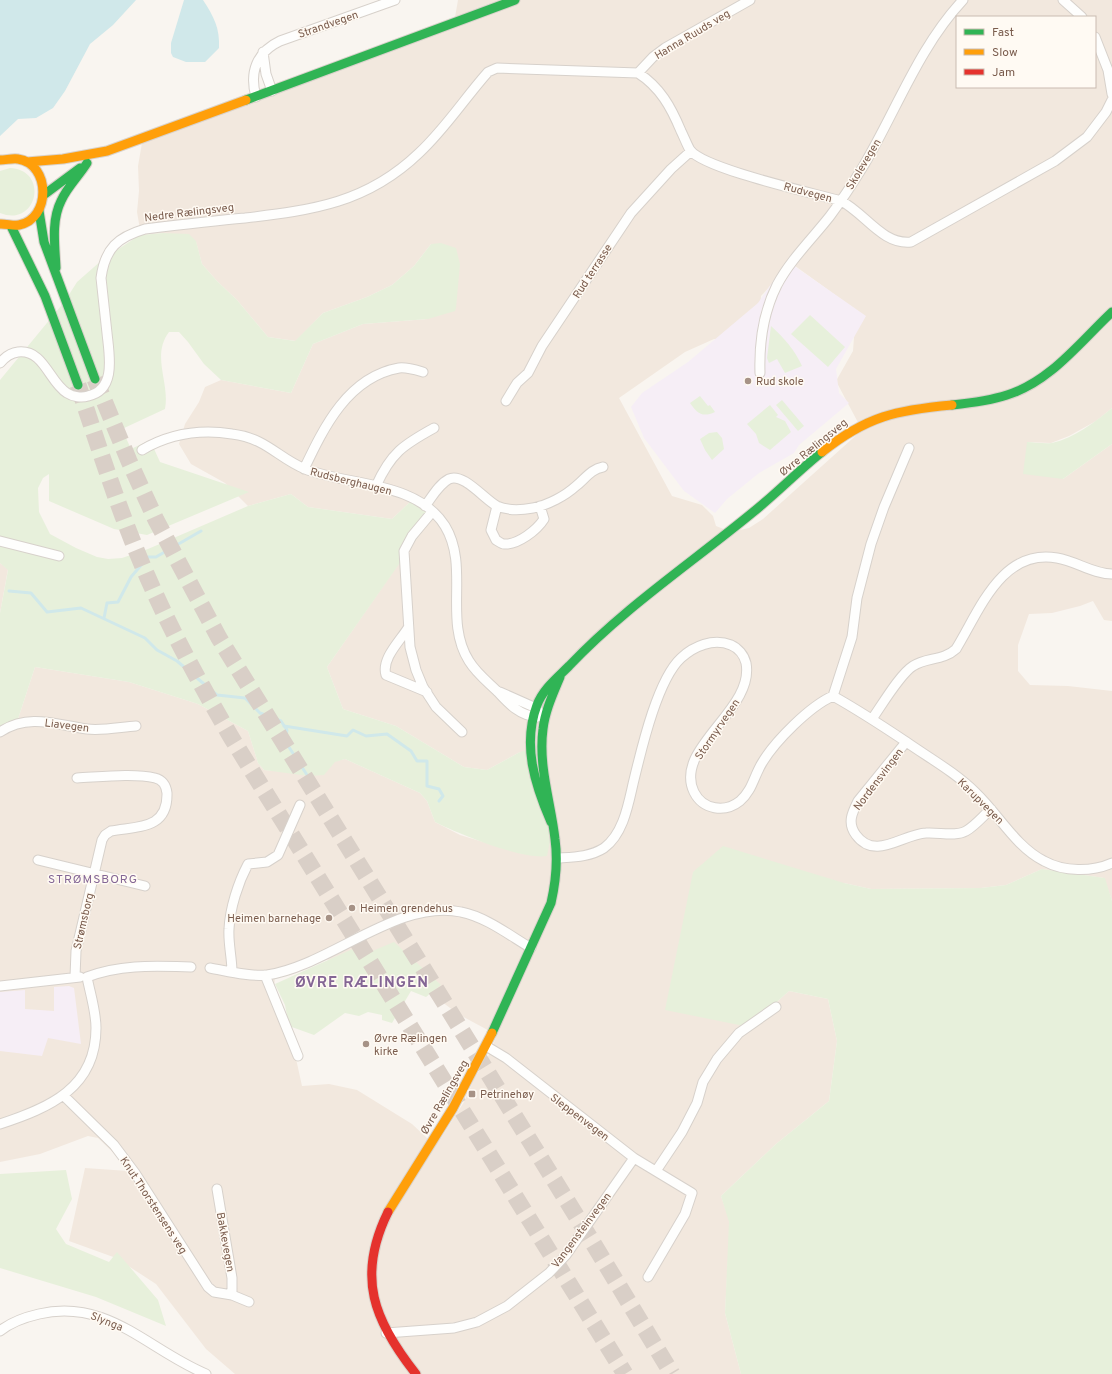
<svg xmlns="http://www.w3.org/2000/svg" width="1112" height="1374" font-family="Overpass,sans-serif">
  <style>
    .residential { fill: #f2e8de; fill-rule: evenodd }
    .education { fill: #f6eef6 }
    .green { fill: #e7f0db }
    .water { fill: #d0e8ea }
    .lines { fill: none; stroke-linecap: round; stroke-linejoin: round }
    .stream { stroke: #d0e8ea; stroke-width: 3 }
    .highway-tunnel { stroke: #d9cfc7; stroke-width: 17; stroke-dasharray: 17 8; stroke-linecap: butt }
    .street-casing { stroke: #d7d1cb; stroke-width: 11 }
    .fast-casing { stroke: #d9d2cb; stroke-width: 11 }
    .slow-casing { stroke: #d9d2cb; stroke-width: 11 }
    .jam-casing { stroke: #d9d2cb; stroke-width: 11 }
    .street { stroke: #fefefd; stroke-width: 9 }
    .fast { stroke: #30b455; stroke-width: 9 }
    .slow { stroke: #ff9f0a; stroke-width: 9 }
    .jam { stroke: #e5322d; stroke-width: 9 }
    .poi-dot { fill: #a69286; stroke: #fffaf3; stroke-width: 1.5 }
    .labels { text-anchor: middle; stroke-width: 3; stroke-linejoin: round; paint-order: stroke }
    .street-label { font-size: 11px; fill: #7a5c4d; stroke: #fffaf3 }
    .poi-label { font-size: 11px; fill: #7a5c4d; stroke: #fffaf3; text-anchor: start }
    .neighbourhood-label { font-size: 12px; letter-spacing: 1px; fill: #846695; stroke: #fffaf3 }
    .district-label { font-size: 15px; font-weight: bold; letter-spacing: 1px; fill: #846695; stroke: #fffaf3 }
  </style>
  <rect width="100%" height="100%" fill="#f9f5f0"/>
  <path class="residential" d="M458,0h654v408l-16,13 -27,15 -18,7 -24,-1 36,37 49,-35v177l-8,-1 -11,-19 -13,5 -28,7 -23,1 -11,31v26l12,14 38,1 44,5v210l-8,-23 -62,-9 -36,16 -25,3 -110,1 -27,-6 -95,144 40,-36 39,8 9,42 -8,60 -53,43 -55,52 9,26 -5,91 16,61h-506l-29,-25 -50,-65 -40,-26 -47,-17 16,-73 43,3 -9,-13 -21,-20 -10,-2 -48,18 -40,8v-432l18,-11 17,-52 94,15 69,22 50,27 10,32 6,7 23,2 58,-13 75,34 7,8 8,21 25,13 63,19 -3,-102 -33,18 -23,-3 -68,-41 -53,-17 -16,-42 75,-108 9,-58 -19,18 -84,-12 -17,-13 -43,12 -23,-23 -34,-19 -12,-20 6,-20 14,-22 6,-15 16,-7 70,13 22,-49 50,-20 65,-5 3,-75 -17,22 -22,19 -25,12 -44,16 -27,28 -28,-4 -31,-37 -20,-19 -15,-17 -6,-22 -33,-9 -22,2 -4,-23 2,-21 -1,-25 4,-23 312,-120zM957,17h138v70h-138zM791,263l65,47 -3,41 -17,30 26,49 -99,89 -14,9 -18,4 -15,-6 -3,-10 -11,-11 -30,-9 -53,-98 66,-46 29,-13 35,2 11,-32 1,-13zM323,958l106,34 29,22 39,21 -9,22 -14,22 -10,23 -23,36 -13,1 -16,-15 -55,-34 -28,-6 -27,2 -9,-41 -19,-55 1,-13z
    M0,563l8,6 -8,44z"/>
  <path class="education" d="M787,261l79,55 -30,53 3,24 10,10 -50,42 -5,8 -35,20 -32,26 -12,14 -31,-22 -40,-53 -13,-31 11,-14 46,-31 70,-59z
    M69,986l5,2 7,56 -33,-6 -6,18 -42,-5v-59l25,-2v19l29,2v-24z"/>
  <path class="green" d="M10,168c40,2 27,60 -10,45v-42z
    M163,233l26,1 7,7 6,23 15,17 20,19 31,37 27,4 28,-28 44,-16 25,-12 22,-19 17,-22 10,-1 15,5 4,16 -4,44 -1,3 -27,8 -65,5 -50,20 -22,49 -70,-13 -17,-16 -16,-22 -9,-10h-10c-18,24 1,50 -4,77l-43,20 9,20 19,-9 10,22 89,30 -102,43 -33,-6 -65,-28v-27l-6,4 -5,10 1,24 11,22 26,14 21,9 11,2 14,-1 26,-9 100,-43 43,-12 17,13 84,12 19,-18 12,6 9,10 -105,150 16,42 53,17 68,41 23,3 33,-18 18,-6 12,95 -3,15c-25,4 -88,-22 -112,-34l-8,-21 -7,-8 -75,-34 -10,3 -11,13 -15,1 -45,-6 -6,-7 -10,-32 -50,-27 -69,-22 -94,-15 -17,52 -18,11v-117l8,-43 -8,-7v-183l65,-79 12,-19 25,-22 39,-26v1z
    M810,315l35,32 -17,20 -37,-33z
    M771,326c13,12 24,24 31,40l-17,7 -8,-14 -8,4 -2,-5z
    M700,396l8,10 2,-1 5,7c-13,6 -18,1 -25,-9z
    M782,400l22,26 -6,5 -22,-26z
    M770,405l8,10 -2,2 9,4 6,11 -21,18 -11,-7 -3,-9 -9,-10z
    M1112,408v36l-49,35 -40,-5 4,-32c7,0 17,2 25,1 22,-5 43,-21 60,-35z
    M717,432l5,6 2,11 -12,11 -7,-10 -5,-11 9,-6z
    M723,846l121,37 27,6 110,-1 25,-3 36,-16 63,9 7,23v473h-371l-16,-61 4,-91 -8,-26 55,-52 53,-43 8,-60 -9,-42 -39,-8 -40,36 -84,-17 28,-138z
    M394,942l47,43 -15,12 -15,-6 -19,32 -10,-3v-5l-14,-3 -9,4 -14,-3 -31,22 -25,-9 -4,-21 -10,-21 82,-37 13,5z
    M66,1170l6,29 -16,30 10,15 43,18 8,-10 41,48 8,26 -70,-29 -96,-29v-94z"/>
  <path class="water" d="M0,0h136l-23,25 -23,19 -25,47 -12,17 -17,10 -18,1 -18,17z
    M184,0h19c11,17 17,28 16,48l-14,14h-19l-13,-5 -2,-4v-10z"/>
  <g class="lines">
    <path class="stream" d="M9,591l22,2 16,19 34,-4 64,30 12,12 20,11 40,34 28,3 15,15 21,8 6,9 -2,11 24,37
      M104,618l3,-15 11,-1 13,-25 17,-20h8l45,-26
      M284,726l63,10 6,-6 13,6 21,-2 24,17 6,10h10v25l12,3 4,7 -4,5"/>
    <path class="highway-tunnel" d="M95,379l34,82 27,59 63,118 374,605 79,131
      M78,385c22,65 42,130 70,193 24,55 53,107 83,159l394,637"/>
    <g class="street-casing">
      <path id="street" d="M1063,0l19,17
        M1095,37l13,33 4,24
        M263,52l3,22 6,17
        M638,73l15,-16 12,-9 85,-48
        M256,97c-7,-25 1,-45 24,-56l115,-41
        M0,363c5,-6 10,-10 18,-11 26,-3 31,30 49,41 6,4 15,5 21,3 29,-6 21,-42 19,-63 -2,-19 -4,-37 -6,-55 4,-30 17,-41 44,-49 33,-4 66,-8 100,-11 68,-8 122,-15 174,-65 26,-24 45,-54 69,-81l9,-4 141,5c22,14 33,34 43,58 3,6 6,14 9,19 14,19 123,43 151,51 24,12 41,44 70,41l144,-81 32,-24 19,-25 6,-12
        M760,373c-1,-30 3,-60 17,-88 14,-26 35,-46 53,-69 12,-16 23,-33 34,-51 32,-54 55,-118 99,-165
        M506,401l11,-18 11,-10 14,-27 89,-133 40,-44 20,-18
        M142,450c29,-17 58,-21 90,-16 34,4 46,24 73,35 44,17 112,12 140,57 25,41 -2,94 24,135 8,13 19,21 29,31 11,12 22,24 40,25
        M304,469c20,-42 44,-92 95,-101 7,-1 17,2 24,4
        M376,486c15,-33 27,-41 58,-58
        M425,506c7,-9 14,-22 24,-27 14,-7 36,21 48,27 11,5 25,4 36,2 15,-3 32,-12 43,-22 9,-7 15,-17 27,-19
        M497,506l-6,24 5,10c2,1 6,4 8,4 14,1 33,-14 40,-25l-4,-13
        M432,512l-20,24 -8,15 6,96 6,23 7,17 13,20 26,25
        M0,541l59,15
        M408,628c-8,13 -27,31 -22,47l41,17
        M500,692l36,16 3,4
        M833,696c25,14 48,29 72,45 24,17 50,31 71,52 23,22 40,54 68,68 20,11 48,11 68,2
        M872,719c10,-14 28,-45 41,-53 13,-9 30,-5 43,-17 23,-37 45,-101 101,-91 19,3 36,16 55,16
        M0,732c29,-19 57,-7 87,-3 15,2 34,-2 49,-3
        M906,742l-48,59c-6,12 -11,22 -2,34 19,26 47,-1 70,-2 13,-1 29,4 40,-2 9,-5 17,-15 25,-22
        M558,858c15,-1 32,-1 46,-10 19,-14 24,-42 29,-64 8,-33 24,-104 48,-126 13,-12 32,-20 50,-13 7,3 13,10 15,18 9,47 -73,85 -52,129 9,18 31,21 46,9 12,-10 14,-25 22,-38 13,-22 48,-57 71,-67l19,-59 5,-39 14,-54 13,-37 25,-59
        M38,860l107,26
        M210,968c17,3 39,9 57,7 62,-9 132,-77 194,-63 25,5 48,23 70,36
        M232,972c0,-14 -4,-29 -3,-43 1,-21 9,-46 19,-65l19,-2 11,-7 22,-50
        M265,975l33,81
        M75,977l1,-26 26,-111 3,-5 6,-4c26,-5 57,-1 56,-38 -1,-8 -4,-13 -12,-15 -21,-5 -56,-1 -78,0
        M0,986l80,-9
        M486,1046l20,12 128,100 58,35 -7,21 -37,63
        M64,1096l50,49 21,28 73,114 6,5 18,3 17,7
        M0,1124c49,-16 96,-36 96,-96 0,-17 -6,-35 -9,-51 34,-13 68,-11 104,-10
        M656,1171l26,-39 15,-29 6,-21 14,-23 22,-26 37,-26
        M217,1189l15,89v17
        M0,1331c11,-9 26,-14 39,-17 69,-16 109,36 167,60
        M386,1333l68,-5 23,-6 30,-16 42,-33 17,-18 68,-97"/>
    </g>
    <g class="fast-casing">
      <path id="fast" d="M246,100l269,-100
        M45,194l35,-26
        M39,211l5,31 51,137
        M11,226l34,70 33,89
        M56,268c-1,-22 -5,-47 5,-67 6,-14 18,-25 26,-38
        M952,405c19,-2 37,-4 55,-10 43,-13 73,-53 105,-83
        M551,822c-16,-37 -29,-77 -14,-117 6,-16 20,-27 32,-39 55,-58 121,-102 183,-153 24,-19 46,-42 70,-61
        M492,1033l59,-130c5,-22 7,-42 4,-64 -4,-36 -17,-73 -12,-110 2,-18 10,-35 17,-52"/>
    </g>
    <g class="slow-casing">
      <path id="slow" d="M0,160c6,0 13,-2 18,-1 33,5 33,60 1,66 -5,1 -12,-1 -18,-1
        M27,162l36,-3 44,-8 139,-51
        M822,452c45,-36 75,-42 130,-47
        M388,1212l65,-104 39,-75"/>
    </g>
    <g class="jam-casing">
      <path id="jam" d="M388,1212c-32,65 -14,109 28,162"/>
    </g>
    <use href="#street" class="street"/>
    <use href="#fast" class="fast"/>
    <use href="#slow" class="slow"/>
    <use href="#jam" class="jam"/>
  </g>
  <g class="poi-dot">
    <circle cx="748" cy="381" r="4"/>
    <circle cx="352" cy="908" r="4"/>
    <circle cx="329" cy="918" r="4"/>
    <circle cx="366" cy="1044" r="4"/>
    <rect x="468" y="1090" width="8" height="8" rx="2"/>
  </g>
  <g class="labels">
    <g class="street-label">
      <text transform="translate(328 24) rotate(-19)" y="4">Strandvegen</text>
      <text transform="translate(692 34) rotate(-31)" y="4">Hanna Ruuds veg</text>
      <text transform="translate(863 164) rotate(-59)" y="4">Skolevegen</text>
      <text transform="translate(808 192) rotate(15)" y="4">Rudvegen</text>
      <text transform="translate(189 212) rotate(-7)" y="4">Nedre Rælingsveg</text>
      <text transform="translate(592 271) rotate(-57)" y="4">Rud terrasse</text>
      <text transform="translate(813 447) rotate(-39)" y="4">Øvre Rælingsveg</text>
      <text transform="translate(351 481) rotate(14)" y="4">Rudsberghaugen</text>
      <text transform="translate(67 725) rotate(7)" y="4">Liavegen</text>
      <text transform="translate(717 729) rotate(-56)" y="4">Stormyrvegen</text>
      <text transform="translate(878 779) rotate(-53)" y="4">Nordensvingen</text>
      <text transform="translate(981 801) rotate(45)" y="4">Karupvegen</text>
      <text transform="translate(83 921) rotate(-77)" y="4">Strømsborg</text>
      <text transform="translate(444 1097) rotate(-60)" y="4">Øvre Rælingsveg</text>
      <text transform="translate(580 1117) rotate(37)" y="4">Sleppenvegen</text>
      <text transform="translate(154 1205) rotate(57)" y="4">Knut Thorstensens veg</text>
      <text transform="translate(581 1230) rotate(-53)" y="4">Vangensteinvegen</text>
      <text transform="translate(226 1242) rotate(80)" y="4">Bakkevegen</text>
      <text transform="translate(107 1321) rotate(22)" y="4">Slynga</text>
    </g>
    <g class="poi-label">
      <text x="756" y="385">Rud skole</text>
      <text x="360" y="912">Heimen grendehus</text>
      <text x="321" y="922" text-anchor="end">Heimen barnehage</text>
      <text x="374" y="1042">Øvre Rælingen<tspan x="374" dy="13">kirke</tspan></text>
      <text x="480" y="1098">Petrinehøy</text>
    </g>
    <g class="neighbourhood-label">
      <text x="93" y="883">STRØMSBORG</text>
    </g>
    <g class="district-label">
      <text x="362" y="987">ØVRE RÆLINGEN</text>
    </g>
  </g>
  <rect x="956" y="16" width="140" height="72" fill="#fffaf3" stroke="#cabbb1"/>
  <rect x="964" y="29" width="20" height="6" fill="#30b455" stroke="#cabbb1"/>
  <text x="992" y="36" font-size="12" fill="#7a5c4d">Fast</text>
  <rect x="964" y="49" width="20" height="6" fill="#ff9f0a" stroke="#cabbb1"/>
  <text x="992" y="56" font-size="12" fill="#7a5c4d">Slow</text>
  <rect x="964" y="69" width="20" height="6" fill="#e5322d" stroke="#cabbb1"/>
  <text x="992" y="76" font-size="12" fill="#7a5c4d">Jam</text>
</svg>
